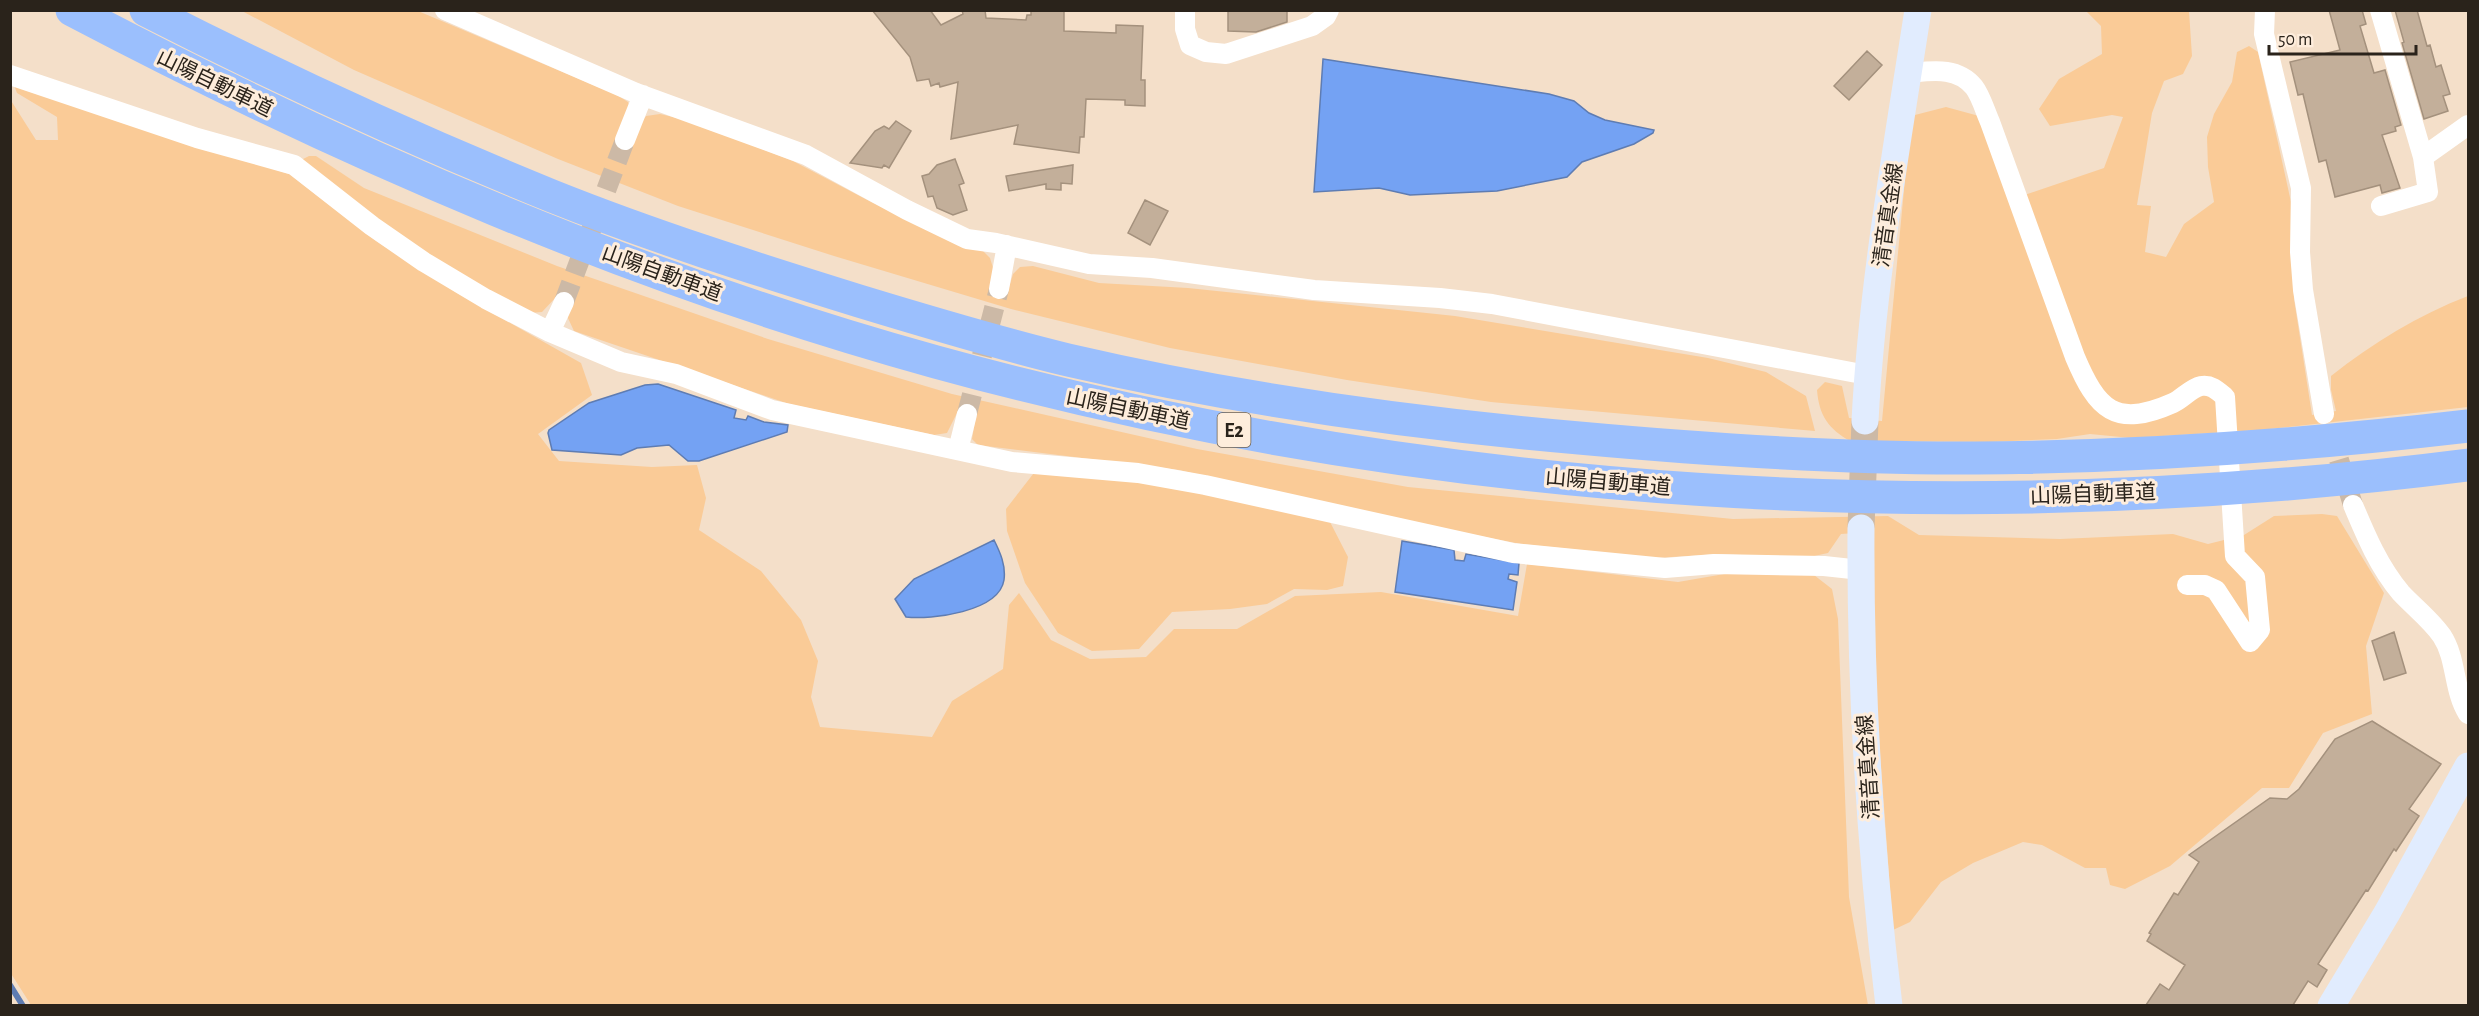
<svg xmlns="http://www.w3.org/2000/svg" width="2479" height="1016" font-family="'Alegreya Sans','Noto Sans JP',sans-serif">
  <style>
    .green { fill: #facb97 }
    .water { fill: #74a2f3; stroke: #5e7cb2; stroke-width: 1.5 }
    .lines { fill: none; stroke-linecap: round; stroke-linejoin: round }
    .stream { stroke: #5e7cb2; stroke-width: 6 }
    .building { fill: #c3af9a; stroke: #a4917d; stroke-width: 1.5 }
    .street-tunnel { stroke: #ccb9a6; stroke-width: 20; stroke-dasharray: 20 10; stroke-linecap: butt }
    .secondary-tunnel { stroke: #ccb9a6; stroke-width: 27; stroke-dasharray: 27 14; stroke-linecap: butt }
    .street { stroke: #fff; stroke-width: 20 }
    .secondary { stroke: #e1ecfe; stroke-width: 27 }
    .highway { stroke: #9bbffd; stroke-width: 33 }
    .labels { text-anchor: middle; stroke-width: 6; stroke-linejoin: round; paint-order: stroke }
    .shield { fill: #feeddc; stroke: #6a6055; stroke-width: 1.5 }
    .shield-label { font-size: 20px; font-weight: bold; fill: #2a231b }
    .street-label { font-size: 21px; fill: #2a231b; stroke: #feeddc }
  </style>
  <rect width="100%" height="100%" fill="#f4dfc9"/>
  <path class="green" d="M242,11h176l199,84 11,7 8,27 10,-13 14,-2 30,7 103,40 80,42 72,34 35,11 10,10 4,13 -4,19 17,4 6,-20 7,-7 13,-1 66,17 89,5 267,28 253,42 58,14 40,24 9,35 -324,-29 -144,-22 -177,-32 -159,-39 -177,-53 -156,-50 -120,-47 -204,-89z
    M2086,11h103l3,45 -9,18 -19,7 -12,32 -15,92 14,1 -6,46 21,5 18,-33 30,-22 -6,-35 -1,-30 7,-23 18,-32 5,-30 12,-6 9,6 33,150 3,97 18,116 24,-4 -5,-21v-14c42,-33 87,-61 137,-80v111l-208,23 -129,8 -41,-4 -33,5 -67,3 -140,-1c-21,-12 -31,-25 -33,-51l8,-8 17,4 7,32 33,3 29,-305 35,-9 33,9 31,84 94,-32 19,-51 -11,-2 -62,11 -11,-17 20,-30 43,-25 -1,-28z
    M14,85l275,89 87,67 81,52 124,70 11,32 -54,39 21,27 93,6 45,-2 9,33 -7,32 62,41 40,49 17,41 -7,36 9,30 112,10 20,-36 51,-32 6,-64 10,-12 32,47 39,19 56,-2 28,-28h63l58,-33 86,-4 137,24 9,-52 151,18 58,-10 78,3 18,14 6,30 11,278 19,108h-1837l-21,-33v-873l26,41h22l-1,-23 -40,-24z
    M309,156h7l48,32 193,78 211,73 184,55 245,55 211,38 325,32 155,-3 31,19 141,4 113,-5 35,10 36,-9 30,-19 48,-2 15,2 47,77 -18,53 6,68 -49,19 -34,55h-27l-92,78 -45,23 -15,-4 -4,-17h-21l-43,-23 -19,-3 -50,21 -32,19 -31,40 -17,8 -21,-287 -1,-111 -30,2 -13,19 -23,5 -85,-4 -65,4 -134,-14 -155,-30 -187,-44 -201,-25 -6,-6 4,-23 -17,-7 -12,24 -13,2 -145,-31 -215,-73 -7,-15 7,-13 -16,-8 -16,17 -13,1 -90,-50 -134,-98 -2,-6z
    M1037,469l121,11 171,40 19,37 -5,29 -16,4 -33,-1 -27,15 -37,5 -58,3 -33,37 -47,2 -34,-18 -33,-50 -18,-52 -1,-22z"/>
  <path class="water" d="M1323,59l226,35 25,7 15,12 16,7 49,10 -1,3 -19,11 -52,18 -15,15 -70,14 -87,4 -31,-7 -65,4z
    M658,384l78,26 -2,8 12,2 2,-4 16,6 24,3 -1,7 -88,29h-11l-19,-16 -32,3 -16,7 -69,-5 -4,-17 1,-3 40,-27 56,-18z
    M994,540c6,12 12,25 10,40 -5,32 -73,40 -98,37l-11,-18 19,-20z
    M1402,541l52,9 1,10 9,1 2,-7 53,9 -1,12 -9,-1 -1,5 9,3 -4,28 -118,-18z"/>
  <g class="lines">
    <path class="stream" d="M10,985l13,21"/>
  </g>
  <path class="building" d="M872,10h58l11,15 22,-11 -1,-4h23l1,8 40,2 1,-5h4v-5h33v21l52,2v-8l27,1 -2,54h4v26l-20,-1v-5l-39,-1 -2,38h-4l-1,16 -65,-9 4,-19 -67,14 7,-57 -18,5 -1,-4 -8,3 -2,-7 -12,2 -7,-24z
    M1228,10h59v12l-31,10 -28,-1z
    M2329,10h33l4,14 -6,2 14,47 11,-3 16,55 -6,2 1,4 -14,4 18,53 -18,5 -2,-8 -45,12 -9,-37 -7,2 -16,-68 -5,1 -8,-33 50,-12z
    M2395,10h22l10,36 3,-1 6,22 5,-2 9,29 -7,2 5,15 -24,8 -22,-76 2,-1z
    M1867,51l15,14 -33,35 -15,-14z
    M896,121l15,10 -22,37 -5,-3 -2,3 -32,-5 25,-32 9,-5 5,3z
    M955,159l9,24 -5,2 8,25 -14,5 -16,-7 -4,-12 -5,1 -6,-21 7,-2 8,-9z
    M1073,165l-1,19 -11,-1v7l-15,-1v-5l-37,7 -3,-15z
    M1145,200l23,11 -18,34 -22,-12z
    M2394,632l12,41 -22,7 -12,-39z
    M2372,721l69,43 -32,45 10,7 -23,35 -2,-2 -26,42 -2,-1 -48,74 9,6 -10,17 -9,-6 -15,24h-147l14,-21 9,6 16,-25 -38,-24 4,-7 -2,-1 25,-40 4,2 21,-33 -10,-7 81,-57 17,1 12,-10 36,-50z"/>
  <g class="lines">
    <path class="street-tunnel" d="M564,302l61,-162
      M967,414l32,-125
      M2330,431l23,74"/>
    <path class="secondary-tunnel" d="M1861,528l4,-107"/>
    <path class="street" d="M445,10l191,83 170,62 101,55 60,29 29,4 93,21 63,4 162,22 126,8 52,6 375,71
      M1185,10v19l5,16 16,7 20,2 86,-28 14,-10 3,-6
      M2265,10l-1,24 37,154 -1,64 3,38 21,124
      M2380,10l43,147 5,35 -47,14
      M1908,73c23,-2 49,-7 66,14 7,9 11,24 16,35l85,235c22,52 40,72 98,46 9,-4 18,-15 28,-17 10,-2 17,5 24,11l10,159 20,21 5,53 -10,12 -34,-52 -11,-5h-18
      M10,75l187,63 97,27 78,61 52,36 62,37 64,33 71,30 55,12 96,36 240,52 126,11 67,12 308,68 152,15 49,-4 110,2 37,4
      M625,140l18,-45
      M2423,157l45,-32
      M999,289l8,-44
      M550,332l14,-30
      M958,450l9,-36
      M2353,505c13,31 26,62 48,88 13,14 30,27 41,43 15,23 11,54 26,78"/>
    <path class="secondary" d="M1865,421c7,-137 32,-275 53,-411
      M1861,528c-1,160 9,320 28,478
      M2331,1006l56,-93 81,-147"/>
    <path class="highway" d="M72,10c276,145 563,269 864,352 497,137 1022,168 1532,103
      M146,10c133,68 268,130 406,186 100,40 204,73 307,105 69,21 139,42 209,59 168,39 339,63 511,78 132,12 264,21 397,20 165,-1 329,-13 492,-32"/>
  </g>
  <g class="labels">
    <rect class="shield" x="1217.5" y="413" width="33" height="34" rx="4.5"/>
    <g class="shield-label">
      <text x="1234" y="437">E2</text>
    </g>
    <g class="street-label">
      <text transform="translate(215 83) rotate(26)" y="7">山陽自動車道</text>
      <text transform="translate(1888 215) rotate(-82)" y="7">清音真金線</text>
      <text transform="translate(662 273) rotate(20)" y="7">山陽自動車道</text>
      <text transform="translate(1128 409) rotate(12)" y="7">山陽自動車道</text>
      <text transform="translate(1608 482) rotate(5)" y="7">山陽自動車道</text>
      <text transform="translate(2093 494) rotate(-2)" y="7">山陽自動車道</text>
      <text transform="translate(1868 767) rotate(-94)" y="7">清音真金線</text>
    </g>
  </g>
  <rect width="2479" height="1016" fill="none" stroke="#2a231b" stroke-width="24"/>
  <path d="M2269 45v9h147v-9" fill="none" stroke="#2a231b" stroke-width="3"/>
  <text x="2278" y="45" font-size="18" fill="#2a231b" stroke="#feeddc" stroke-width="4.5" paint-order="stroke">50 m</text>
</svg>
